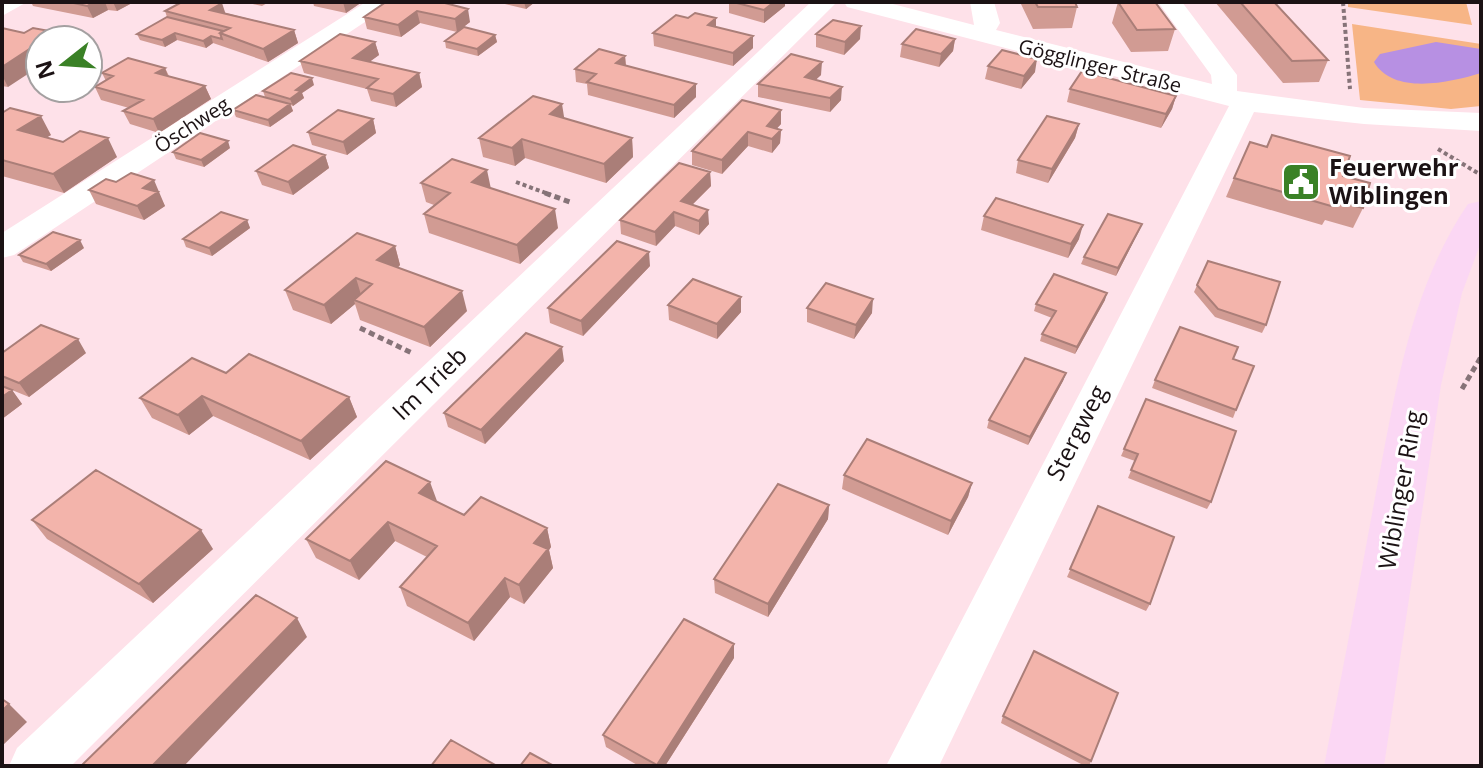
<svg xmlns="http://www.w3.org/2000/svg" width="1483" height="768" font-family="'Open Sans',sans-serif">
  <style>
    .green { fill: #f7b586 }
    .water { fill: #b790e3 }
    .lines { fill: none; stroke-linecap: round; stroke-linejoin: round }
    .path-far1 { stroke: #867378; stroke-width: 4; stroke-dasharray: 4 3; stroke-linecap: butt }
    .path { stroke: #867378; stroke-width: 5; stroke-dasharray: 6 4; stroke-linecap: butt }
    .minor { fill: #fff; fill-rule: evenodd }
    .major { fill: #fbd7f4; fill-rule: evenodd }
    .wall { fill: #d19b93 }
    .shaded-wall { fill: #aa7e78 }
    .building { fill: #f3b4ab; stroke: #aa7e78; stroke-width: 2 }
    .labels { text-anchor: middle; stroke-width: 6; stroke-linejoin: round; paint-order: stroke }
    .far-street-label { font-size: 20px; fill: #1b1214; stroke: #fff }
    .poi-label { font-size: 24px; font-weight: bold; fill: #1b1214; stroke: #fff; text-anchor: start }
    .street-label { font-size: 24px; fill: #1b1214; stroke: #fff }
  </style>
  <rect width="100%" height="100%" fill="#fee1e9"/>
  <path class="green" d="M1348,2h118l6,23 -124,-18z
    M1352,24l129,20v62l-30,3 -91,-9z"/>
  <path class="water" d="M1436,42l45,7v24c-30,9 -87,23 -107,-11l6,-8z"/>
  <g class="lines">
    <path class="path-far1" d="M1343,2l7,87
      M1438,149l43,26
      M516,182l35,13"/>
    <path class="path" d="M545,193l25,9
      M360,328l52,25
      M1462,389l19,-32"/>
    <path class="minor" d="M2,2h25l-25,14z
      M366,2h29l-381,253 -12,3v-25z
      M811,2h26l-766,764h-62l8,-18z
      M844,2h41l89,23 -4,-23h24l6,21 -4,7 216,54 -1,-9 -53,-73h24l55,73v16l127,17 117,5v18l-117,-7 -110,-12 -315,654h-53l343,-660 -382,-99z"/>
    <path class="major" d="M1481,201v41l-19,51 -21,92 -57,381h-60c17,-88 34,-175 50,-263 20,-102 34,-211 94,-299z"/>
  </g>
  <path class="wall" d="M31,2h101v1l-15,8 -9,-1 -15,8 -60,-12z
    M244,2h25l-7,4z
    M313,2h49l-16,11 -32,-7z
    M386,2h62l-2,1 24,19 -13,10 -37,-9 -19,14 -34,-8 -3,-12z
    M497,2h38l-9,7z
    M729,2h56v4l-21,17 -35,-10z
    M1020,2h55l2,5 -5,21 -39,1z
    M1118,2l57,27 -7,22 -37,1 -19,-29z
    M1215,2h59l54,58 -9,22 -36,1z
    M165,11l61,2 68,17 4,13 -30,19 -55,-19 -7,5 -29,-8 -12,7 -25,-7 -3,-6 30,-17z
    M688,18h28v9l37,21 -20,18 -79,-20 -1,-13z
    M2,28l6,59 -6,-1z
    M816,34l44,5 -16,16 -28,-8z
    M495,35l2,7 -19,14 -32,-8 -1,-7z
    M955,39l-2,12 -14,16 -39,-10 2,-13z
    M375,42l4,13 -10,7 50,11 3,14 -26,20 -25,-6 -4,-12 -63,-16 -4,-12z
    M625,56l1,10 70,18v13l-22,21 -86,-23 -1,-11 -11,-2 -1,-13z
    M988,66l47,6 -14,17 -36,-10z
    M165,68l4,8 36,10 6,13 -52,34 -29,-9 -7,-13 6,-3 -28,-8 -6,-13 11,-6 -4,-8z
    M821,75l-6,5 26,20 -11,12 -72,-15v-13z
    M314,85l-12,8 2,5 -11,8 -2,-1 2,6 -23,16 -34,-10 -3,-7 32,-13 -2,-6z
    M1070,89l106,7 -4,13 -11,19 -94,-26z
    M742,100l39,24 -5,5 5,1 -1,13 -8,10 -24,-7 -26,28 -30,-9v-14z
    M2,113l49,22 -4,2 70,20 -53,36 -62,-17z
    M564,118l68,20 1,19 -27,26 -81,-25 -10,8 -32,-9 -4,-19z
    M373,119l3,14 -29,22 -35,-10 -4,-13z
    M1079,124l-4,14 -27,45 -32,-10 2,-13z
    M230,148l-26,19 -28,-8 -3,-7z
    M325,155l4,13 -36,27 -31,-10 -6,-14z
    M710,172l1,14 -19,19 17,19 -10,11 -24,-9 -19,20 -35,-12 -1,-14z
    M1343,176l20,32 -10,20 -28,-8 -3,5 -96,-28 8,-19z
    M421,183l70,5 67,40 -38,36 -91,-31 -5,-19 10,-9 -8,-3z
    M89,190l71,4 -1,1 6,11 -21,14 -48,-16z
    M984,216l95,23 -11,19 -87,-28z
    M247,220l3,8 -38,28 -26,-9 -3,-8z
    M1139,231l-23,45 -35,-12 3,-7z
    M395,246l5,19 -2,3 69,43 -37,36 -70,-27 -5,-16 -24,20 -38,-14 -8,-20z
    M84,248l-33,23 -28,-9 -4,-7z
    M1208,261l58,64 -4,8 -47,-16 -21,-25z
    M650,266l-67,70 -33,-13 -2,-15z
    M1105,300l-30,54 -35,-13 2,-7 10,-16 -18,-7 2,-7z
    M668,305l73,7 -24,27 -48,-19z
    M807,308l65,5 -18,26 -47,-17z
    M2,353h84l-57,44 -17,-7 10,14 -20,15z
    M1233,359l3,51 -3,8 -81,-30 3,-8z
    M564,361l-79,83 -37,-17 -4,-14z
    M226,373l123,24 8,20 -47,43 -97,-44 -24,19 -37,-17 -12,-20z
    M1066,373l-3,8 -35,64 -41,-17 2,-8z
    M1146,399l65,103 -4,7 -79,-31 7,-17 -14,-5z
    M844,475l128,8 -4,14 -20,38 -106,-46z
    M437,502l27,13 83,13 4,19 -2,3 4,18 -29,36 -14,-7 -36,44 -67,-35 -7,-19 27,-30 -32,-16 -36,39 -43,-22 -10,-19z
    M829,505l-1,14 -60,98 -53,-24 -1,-14z
    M1098,506l52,98 -4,7 -79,-34z
    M32,520l181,29 -60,54 -106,-64z
    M734,658l-69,108h-26l-33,-19 -3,-12z
    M1003,716l88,45 -2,5h-4l-84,-43z"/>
  <path class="shaded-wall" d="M94,2h11l3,8 -15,8 -6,-12z
    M113,2h19v1l-15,8z
    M343,2h19l-16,11z
    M524,2h11l-9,7z
    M774,2h11v4l-21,17v-13z
    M222,3l4,12 -16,-5z
    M468,9l2,13 -13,10 -2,-13z
    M417,11l3,12 -19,14 -3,-12z
    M716,18v12l-8,-5z
    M861,26l-1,13 -16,16 1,-13z
    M294,30l4,13 -30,19 -5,-13z
    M55,32l4,8h-16z
    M175,33l2,7 -12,7 -3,-7z
    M495,35l2,7 -19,14 -1,-7z
    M211,36l2,7 -7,5 -3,-7z
    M753,36v12l-20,18v-13z
    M955,39l-2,12 -14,16 2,-13z
    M40,42v24l-32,21 -6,-12v-8z
    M375,42l4,13 -22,16 -4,-13z
    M625,56l1,12 -10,-5z
    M1037,59l-2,13 -14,17 3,-13z
    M822,62l-1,13 -16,15v-13z
    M165,68l5,13 -14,-8z
    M419,73l3,14 -26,20 -3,-13z
    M312,78l2,7 -12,8 2,5 -11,8 -3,-7 6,-9z
    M696,84v13l-22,21v-13z
    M205,86l6,13 -52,34 -6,-14z
    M842,87l-1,13 -11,12v-14z
    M1176,96l-4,13 -11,19 5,-14z
    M290,104l3,7 -23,16 -2,-7z
    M562,104l3,19 -15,-9z
    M781,110v14l-14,15v-13z
    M41,116l10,19 -22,13 -11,-18z
    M373,119l3,14 -29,22 -4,-13z
    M1079,124l-4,14 -27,45 4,-14z
    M781,130l-1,13 -8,10v-14z
    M748,132v14l-26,28v-14z
    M108,138l9,19 -53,36 -11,-19z
    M632,138l1,19 -27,26 -2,-19z
    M522,139l3,19 -10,8 -3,-18z
    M228,141l2,7 -26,19 -3,-7z
    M325,155l4,13 -36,27 -5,-13z
    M487,170l4,19 -19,-7z
    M710,172l1,14 -29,29 -1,-14z
    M154,180l11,26 -21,14 -7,-14 6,-18z
    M555,209l3,19 -38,36 -3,-19z
    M708,210l1,14 -10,11v-14z
    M674,212l1,14 -19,20 -1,-14z
    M247,220l3,8 -38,28 -3,-8z
    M1142,224l-3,7 -23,45 2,-8z
    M1083,225l-4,14 -11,19 3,-14z
    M80,240l4,8 -33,23 -5,-7z
    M395,246l5,19 -17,15 -6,-20z
    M649,252l1,14 -67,70 -2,-15z
    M356,278l6,20 -8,2 1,4 -24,20 -7,-19z
    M462,291l5,20 -37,36 -6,-20z
    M1107,293l-2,7 -30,54 2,-7z
    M741,297v15l-24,27v-15z
    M873,299l-1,14 -18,26 2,-14z
    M78,339l8,14 -57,44 -10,-14z
    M562,347l2,14 -79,83 -4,-14z
    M1066,373l-3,8 -35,64 2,-8z
    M12,390l10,14 -20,15v-22z
    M202,396l11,20 -24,19 -11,-20z
    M349,397l8,20 -47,43 -9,-19z
    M430,482l7,19 -18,-8z
    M972,483l-4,14 -20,38 3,-14z
    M829,505l-1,14 -60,98v-13z
    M388,522l7,19 -36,39 -9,-19z
    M547,528l4,19 -2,3 4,18 -29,36 -5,-19 15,-42z
    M201,530l12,19 -60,54 -14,-19z
    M505,578l5,19 -36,44 -6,-18z
    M297,618l10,19 -123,129h-32z
    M734,644v14l-69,108h-8z
    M9,704l18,18 -25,24v-35z"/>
  <path class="building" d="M69,2h25l-7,4z
    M182,2l40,1 -12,7 84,20 -31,19 -43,-16 10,-5 -65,-17z
    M386,2h55l27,7 -13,10 -38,-8 -19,14 -34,-8z
    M733,2h41l-10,8z
    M1035,2h40l2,5h-39z
    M1118,2h37l20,27 -38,1z
    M1240,2h34l54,58 -36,1z
    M695,13l21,5 -8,7 45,11 -20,17 -80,-20 23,-18 12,3z
    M167,17l56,14 -3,2 2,6 -11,-3 -8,5 -28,-8 -13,7 -25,-6z
    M833,20l28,6 -16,16 -29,-8z
    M464,27l31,8 -18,14 -32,-8z
    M2,28l22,5 9,-5 22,4 -12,8h-3v2l-38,25z
    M916,29l39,10 -14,15 -39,-10z
    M340,34l35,8 -22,16 66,15 -26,21 -26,-6 11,-9 -78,-18z
    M599,49l26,7 -9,7 80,21 -22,21 -87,-23 9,-8 -21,-5z
    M1002,50l35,9 -13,17 -36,-10z
    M791,54l31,8 -17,15 37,10 -12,11 -72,-14z
    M128,58l37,10 -9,5 49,13 -52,33 -30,-8 20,-11 -48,-13 18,-11 -11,-3z
    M1082,71l94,25 -10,18 -96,-25z
    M291,73l21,5 -16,12 5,1 -11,8 -27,-8z
    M256,95l34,9 -22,16 -35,-10z
    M533,96l29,8 -12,10 82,24 -28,26 -82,-25 -10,9 -33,-10z
    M742,100l39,10 -14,16 14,4 -9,9 -24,-7 -26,28 -30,-9z
    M10,108l31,8 -23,14 45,12 17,-11 28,7 -55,36 -51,-14v-47z
    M338,110l35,9 -30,23 -35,-10z
    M1047,116l32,8 -27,45 -34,-9z
    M200,133l28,8 -27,19 -28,-8z
    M1272,135l78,21 -7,20 27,7 -7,25 -30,-8 -2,6 -97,-28 16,-36 17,5z
    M293,145l32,10 -37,27 -32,-11z
    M452,159l35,11 -15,12 83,27 -38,36 -93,-31 26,-21 -29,-10z
    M679,163l31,9 -29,29 27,9 -9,11 -25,-9 -19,20 -35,-12z
    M131,173l23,7 -11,8 15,4 -21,14 -48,-16 17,-11 10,3z
    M996,198l87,27 -12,19 -87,-28z
    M221,212l26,8 -38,28 -26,-9z
    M1108,214l34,10 -24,44 -34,-11z
    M53,232l27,8 -34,24 -27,-9z
    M357,233l38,13 -18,14 85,31 -38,36 -70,-27 18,-16 -16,-6 -32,27 -39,-15z
    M617,241l32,11 -68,69 -33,-13z
    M1208,261l72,21 -14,43 -48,-16 -21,-24z
    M1054,274l53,19 -30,54 -35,-13 14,-23 -20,-7z
    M693,279l48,18 -24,27 -49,-19z
    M826,283l47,16 -17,26 -49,-17z
    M41,325l37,14 -59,44 -17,-7v-23z
    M1180,327l58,20 -5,12 21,7 -18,44 -81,-30z
    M526,333l36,14 -81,83 -37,-17z
    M249,354l100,43 -48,44 -99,-45 -24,19 -38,-17 52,-40 34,15z
    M1025,358l41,15 -36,64 -41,-17z
    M2,386l10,4 -10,7z
    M1146,399l90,32 -25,71 -80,-32 7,-16 -14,-5z
    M867,439l105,44 -21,38 -107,-46z
    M386,461l44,21 -11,11 45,22 17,-18 66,31 -13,15 14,6 -29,36 -14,-7 -37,45 -68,-36 37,-41 -49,-24 -38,39 -44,-22z
    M96,470l105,60 -62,54 -107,-64z
    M778,484l51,21 -61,99 -54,-25z
    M1098,506l76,31 -24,67 -80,-35z
    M256,595l41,23 -145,148h-71z
    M684,619l50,25 -77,121 -54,-30z
    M1034,651l84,42 -27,68 -88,-45z
    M2,699l7,5 -7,7z
    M451,740l46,26h-66z
    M530,753l24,13h-34z"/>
  <defs>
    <g id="civic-square" transform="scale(2)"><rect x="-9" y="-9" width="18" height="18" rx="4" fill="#3a8126" stroke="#fff"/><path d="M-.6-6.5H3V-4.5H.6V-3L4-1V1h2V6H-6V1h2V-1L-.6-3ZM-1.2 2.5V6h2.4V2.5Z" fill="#fff"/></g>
  </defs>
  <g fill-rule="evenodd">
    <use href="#civic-square" x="1301" y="182"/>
  </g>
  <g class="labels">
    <g class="far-street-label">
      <text transform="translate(1100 66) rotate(14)" y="7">Gögglinger Straße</text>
      <text transform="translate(192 125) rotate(-33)" y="7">Öschweg</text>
    </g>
    <g class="poi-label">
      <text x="1329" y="176">Feuerwehr<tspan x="1329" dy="28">Wiblingen</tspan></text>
    </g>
    <g class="street-label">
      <text transform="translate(430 384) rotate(-44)" y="8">Im Trieb</text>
      <text transform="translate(1077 433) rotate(-63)" y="8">Stergweg</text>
      <text transform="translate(1401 490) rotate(-80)" y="8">Wiblinger Ring</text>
    </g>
  </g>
  <rect width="1483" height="768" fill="none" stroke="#1b1214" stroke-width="8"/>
  <g transform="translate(64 64) rotate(253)"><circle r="38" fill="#ffffff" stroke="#a4a0a1" stroke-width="2"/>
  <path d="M0-6L14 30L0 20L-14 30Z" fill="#3a8126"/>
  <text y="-12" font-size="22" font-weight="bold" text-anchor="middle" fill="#1b1214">N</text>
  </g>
</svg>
